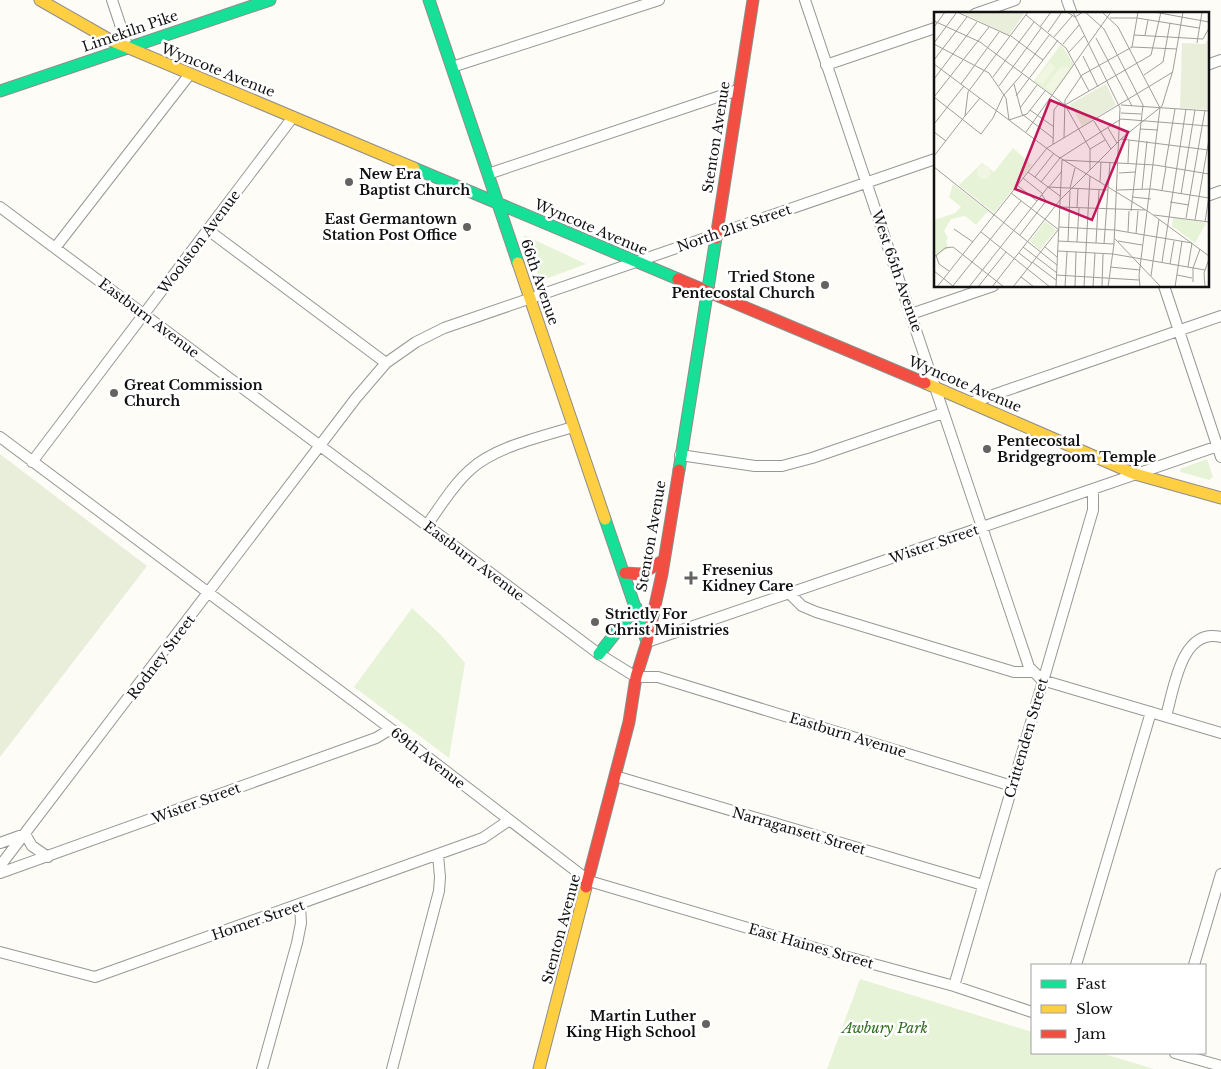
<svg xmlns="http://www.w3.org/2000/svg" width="1221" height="1069" font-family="'Libre Baskerville',serif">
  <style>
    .green { fill: #e7f3d7 }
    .cemetery { fill: #e9eedb }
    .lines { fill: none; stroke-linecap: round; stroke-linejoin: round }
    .street-casing { stroke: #979795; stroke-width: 12 }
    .fast-casing { stroke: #8e8d8b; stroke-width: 13 }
    .slow-casing { stroke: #8e8d8b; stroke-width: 13 }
    .jam-casing { stroke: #8e8d8b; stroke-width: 13 }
    .street { stroke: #fffffe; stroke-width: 10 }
    .fast { stroke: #16e098; stroke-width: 11 }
    .slow { stroke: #ffcf43; stroke-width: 11 }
    .jam { stroke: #f24e42; stroke-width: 11 }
    .poi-dot { fill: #646362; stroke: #fff; stroke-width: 2 }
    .labels { text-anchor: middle; stroke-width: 5; stroke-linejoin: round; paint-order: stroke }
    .street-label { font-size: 14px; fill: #111; stroke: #fff }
    .poi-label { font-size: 14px; font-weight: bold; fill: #111; stroke: #fff; text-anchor: start }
    .park-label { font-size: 14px; font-style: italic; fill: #2f6b1f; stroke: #fff }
    .inset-road { fill: none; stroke: #9f9e9b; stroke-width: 1 }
    .view { fill: #c2185b; fill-opacity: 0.15; stroke: #c2185b; stroke-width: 2.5 }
    .inset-edge { fill: none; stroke: #111; stroke-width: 2.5 }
  </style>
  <rect width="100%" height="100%" fill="#fdfcf7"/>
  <path class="green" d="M524,235l62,29 -46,17z
    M1207,459l6,18 -4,3 -28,-8 -1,-3z
    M412,608l29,27 24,28 -16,95 -95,-71z
    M860,979l172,53v21h69l53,16h-327z"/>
  <path class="cemetery" d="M0,454l147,112 -147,191z"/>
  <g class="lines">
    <g class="street-casing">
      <path id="street" d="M112,0l16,48
        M805,0l224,667 13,13 179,53
        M1067,0l5,14
        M975,14l40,-14
        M826,65l109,-37
        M1207,65l14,-5
        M452,67l207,-67
        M488,174l250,-84
        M1207,196l14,-5
        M0,207l599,447 37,23h22l354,109
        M208,230l178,133
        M55,248l135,-174
        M1164,286l57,171
        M911,314l82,-28
        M970,403l251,-87
        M0,437l391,292 198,152 233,69 132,36 78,26
        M680,455l75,11h27l30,-8 131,-45
        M32,462l261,-345
        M427,525c13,-18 26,-40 43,-55 24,-23 71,-33 103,-43
        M790,594l12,12 14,6 198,60h18
        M647,642l574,-197
        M1166,716c8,-27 15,-89 55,-79
        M615,776l368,109
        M0,843l25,-9 7,12 16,11
        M0,866l356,-468 30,-35 30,-21 28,-14 491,-169
        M0,873l376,-135 15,-9
        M0,952l95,25 388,-139 25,-17
        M1076,965l75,-253
        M1194,965l27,-91
        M954,986l139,-476v-21
        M1175,1053l46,13
        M262,1069l35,-126 4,-20 -1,-18
        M392,1069l47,-178 1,-14 -2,-22"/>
    </g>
    <g class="fast-casing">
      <path id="fast" d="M429,0l89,263
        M0,91l270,-91
        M414,168l264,111
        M679,470l37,-232
        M605,519l42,123
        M599,654l37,-47"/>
    </g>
    <g class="slow-casing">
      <path id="slow" d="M40,0l70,40 304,128
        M518,263l87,256
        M925,383l210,91 86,24
        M539,1069l47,-182"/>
    </g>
    <g class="jam-casing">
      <path id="jam" d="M716,238l37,-238
        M678,279l247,104
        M625,573l16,1 23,-14
        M586,887l43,-165 7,-45 11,-35 15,-68 17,-104"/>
    </g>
    <use href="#street" class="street"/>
    <use href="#fast" class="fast"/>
    <use href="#slow" class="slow"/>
    <use href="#jam" class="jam"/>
  </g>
  <g class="poi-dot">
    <circle cx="349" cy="182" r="5"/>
    <circle cx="467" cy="227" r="5"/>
    <circle cx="825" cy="285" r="5"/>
    <circle cx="114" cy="393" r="5"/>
    <circle cx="987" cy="449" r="5"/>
    <path d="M688.5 570.5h5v5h5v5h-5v5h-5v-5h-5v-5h5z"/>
    <circle cx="595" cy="622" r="5"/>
    <circle cx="706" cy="1024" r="5"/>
  </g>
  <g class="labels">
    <g class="street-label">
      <text transform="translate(130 31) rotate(-19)" y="5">Limekiln Pike</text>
      <text transform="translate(218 70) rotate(22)" y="5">Wyncote Avenue</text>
      <text transform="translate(716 137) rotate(-81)" y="5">Stenton Avenue</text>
      <text transform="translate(591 227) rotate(23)" y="5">Wyncote Avenue</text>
      <text transform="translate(734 228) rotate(-19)" y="5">North 21st Street</text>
      <text transform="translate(199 242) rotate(-53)" y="5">Woolston Avenue</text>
      <text transform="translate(897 271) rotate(71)" y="5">West 65th Avenue</text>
      <text transform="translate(540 282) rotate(71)" y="5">66th Avenue</text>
      <text transform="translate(149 318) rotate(37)" y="5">Eastburn Avenue</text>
      <text transform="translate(965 384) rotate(23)" y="5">Wyncote Avenue</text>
      <text transform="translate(651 536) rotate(-80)" y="5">Stenton Avenue</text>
      <text transform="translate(934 544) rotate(-19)" y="5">Wister Street</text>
      <text transform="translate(474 561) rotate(37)" y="5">Eastburn Avenue</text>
      <text transform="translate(161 657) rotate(-53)" y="5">Rodney Street</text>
      <text transform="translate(848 735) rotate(17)" y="5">Eastburn Avenue</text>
      <text transform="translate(1026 738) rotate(-74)" y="5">Crittenden Street</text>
      <text transform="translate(428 758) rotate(38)" y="5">69th Avenue</text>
      <text transform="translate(196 803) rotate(-20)" y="5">Wister Street</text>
      <text transform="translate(799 831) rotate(16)" y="5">Narragansett Street</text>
      <text transform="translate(258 920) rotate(-19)" y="5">Homer Street</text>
      <text transform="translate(561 929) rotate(-75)" y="5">Stenton Avenue</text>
      <text transform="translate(811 946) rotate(16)" y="5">East Haines Street</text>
    </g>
    <g class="poi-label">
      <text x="359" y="179">New Era<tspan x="359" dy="16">Baptist Church</tspan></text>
      <text x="457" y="224" text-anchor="end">East Germantown<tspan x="457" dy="16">Station Post Office</tspan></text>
      <text x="815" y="282" text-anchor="end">Tried Stone<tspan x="815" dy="16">Pentecostal Church</tspan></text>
      <text x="124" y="390">Great Commission<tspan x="124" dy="16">Church</tspan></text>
      <text x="997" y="446">Pentecostal<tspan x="997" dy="16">Bridgegroom Temple</tspan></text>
      <text x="702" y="575">Fresenius<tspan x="702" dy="16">Kidney Care</tspan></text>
      <text x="605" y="619">Strictly For<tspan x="605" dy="16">Christ Ministries</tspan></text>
      <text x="696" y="1021" text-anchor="end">Martin Luther<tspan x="696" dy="16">King High School</tspan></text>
    </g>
    <g class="park-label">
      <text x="885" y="1033">Awbury Park</text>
    </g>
  </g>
  <g transform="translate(934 12)">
    <rect width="275" height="275" fill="#fdfcf7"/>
    <path d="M127,32l13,21 -22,29 -18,-13zM79,136l19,17 -38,48 -35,-28 23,-22 12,9zM19,172l35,27 -12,14 -11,-9 -14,3 -7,12 4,7 -2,3 2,7 -14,10v-38l21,-7 6,-6 -12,-10zM239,205l33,6 -11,20 -23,-17zM111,209l11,9 -16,20 -10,-9z" fill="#e7f3d7"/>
    <path d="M26,0h62l2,2 -15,21zM275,26v72l-29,-2 2,-65 23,1zM172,72l10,21 -34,21 -12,-22z" fill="#e9eedb"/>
    <path d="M116,50l5,6 -13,17 -6,-5zM134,54l2,3 -18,23 -7,-5 15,-19zM43 160a7 7 0 1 1 14 0a7 7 0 1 1-14 0Z" fill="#f0f6e1"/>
    <path class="inset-road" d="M23,0l53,24M133,0l8,5 8,-5M139,0l47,96 -6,136 -6,43M151,0l19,17 39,76 -12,106M168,0l16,15 42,81 -21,167 1,12M220,0l55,10M92,3l40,33 23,43M176,6h27l62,10M0,9l46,21 85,63 25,44v21M0,15l11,-15M106,15l11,-15M114,20l14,-20M200,23l69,4 6,-11M211,23l3,-15M77,24l32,24M120,25l18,-21M162,26l36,68M0,31l23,-31M263,31l5,-31M0,32l55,29 17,25 3,22 18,-6 18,-23M129,32l16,-19M198,35l6,-35M135,40l15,-16M149,44l15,31M0,48l33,-43M0,52l123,92 92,56 60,44M87,61l29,-39M210,63l19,-13 7,-39M59,65l41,-55M0,67l43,-57M27,72l38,-52M80,72l8,30 31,24M65,74l43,-59M82,84l42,-56M0,85l47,37 12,-16 10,-22 19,-22M0,85l55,-70M131,93l86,-50 10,-43M187,93l88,6M86,96l17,-23M96,98l24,17M187,101l20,1M31,104l15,-18M160,109l17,28M0,112l30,-38M174,116l9,15M206,117l18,1M0,120l12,9M92,120l85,-120M130,126l1,-38 17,-25 50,-28 45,2M187,127l88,11M119,132l1,-34 6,-8M156,137l15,-9M0,144l31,-40 3,-24 60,-80M194,151l1,-23M0,155l123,98M231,155l10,-58M94,160l32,24M185,161l16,-1M101,165l19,-24M89,166l20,16M107,170l19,-24 61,-39 88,7M166,170l1,-20M83,173l20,16M115,175l13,-16M136,176l5,-20M208,177l5,-48M183,178l35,-1 57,9M228,178l4,-23M77,181l48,37M247,182l14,-84M198,185l19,2M236,190l19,3M127,195l84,3M143,196l1,-20M220,203l55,7M252,206l19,-108M261,208l14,-81M271,210l4,-26M125,215l56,3 77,13 -4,24M20,217l19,13M47,220l69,55M194,220l1,-21M202,222l2,-23M86,223l26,-34 -4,-6M181,227l46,48M124,229l56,3M184,229l24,4M134,230l2,-51M143,230l2,-34M162,231l3,-53M170,232l6,-82M89,235l34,26M111,235l12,10M124,239l55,3 92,16M85,241l13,10M2,243l3,9 10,7M0,245l11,-9 8,-1 51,40M98,250l24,18M228,250l24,-153M236,252l4,-23M176,255l30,3M0,259l19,15M122,263l83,5M243,263l15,3M217,264l8,-57M87,265l13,10M259,270v-14l7,-19M3,275l110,-139 126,-76M18,275l69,-86M35,275l79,-100 60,3M44,275l28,-35M58,275l68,-87 62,-62 40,-32 11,-36 10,-58M79,275l45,-57M122,275l6,-127 93,5 54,9M131,275l2,-35M141,275l1,-35M150,275l6,-111M159,275l2,-34M168,275l1,-33M241,275l7,-46M271,275l-1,-14 5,-14"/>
    <path class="view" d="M116,88l78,32 -36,88 -77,-31z"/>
    <rect width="275" height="275" class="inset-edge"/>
  </g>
  <rect x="1031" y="964" width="175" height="90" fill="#ffffff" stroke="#a0a0a0"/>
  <rect x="1041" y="980" width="25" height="8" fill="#16e098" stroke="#a0a0a0"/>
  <text x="1076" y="989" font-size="15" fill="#111111">Fast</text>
  <rect x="1041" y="1005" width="25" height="8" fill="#ffcf43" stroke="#a0a0a0"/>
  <text x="1076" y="1014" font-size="15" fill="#111111">Slow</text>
  <rect x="1041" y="1030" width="25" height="8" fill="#f24e42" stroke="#a0a0a0"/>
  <text x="1076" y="1039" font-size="15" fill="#111111">Jam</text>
</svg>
